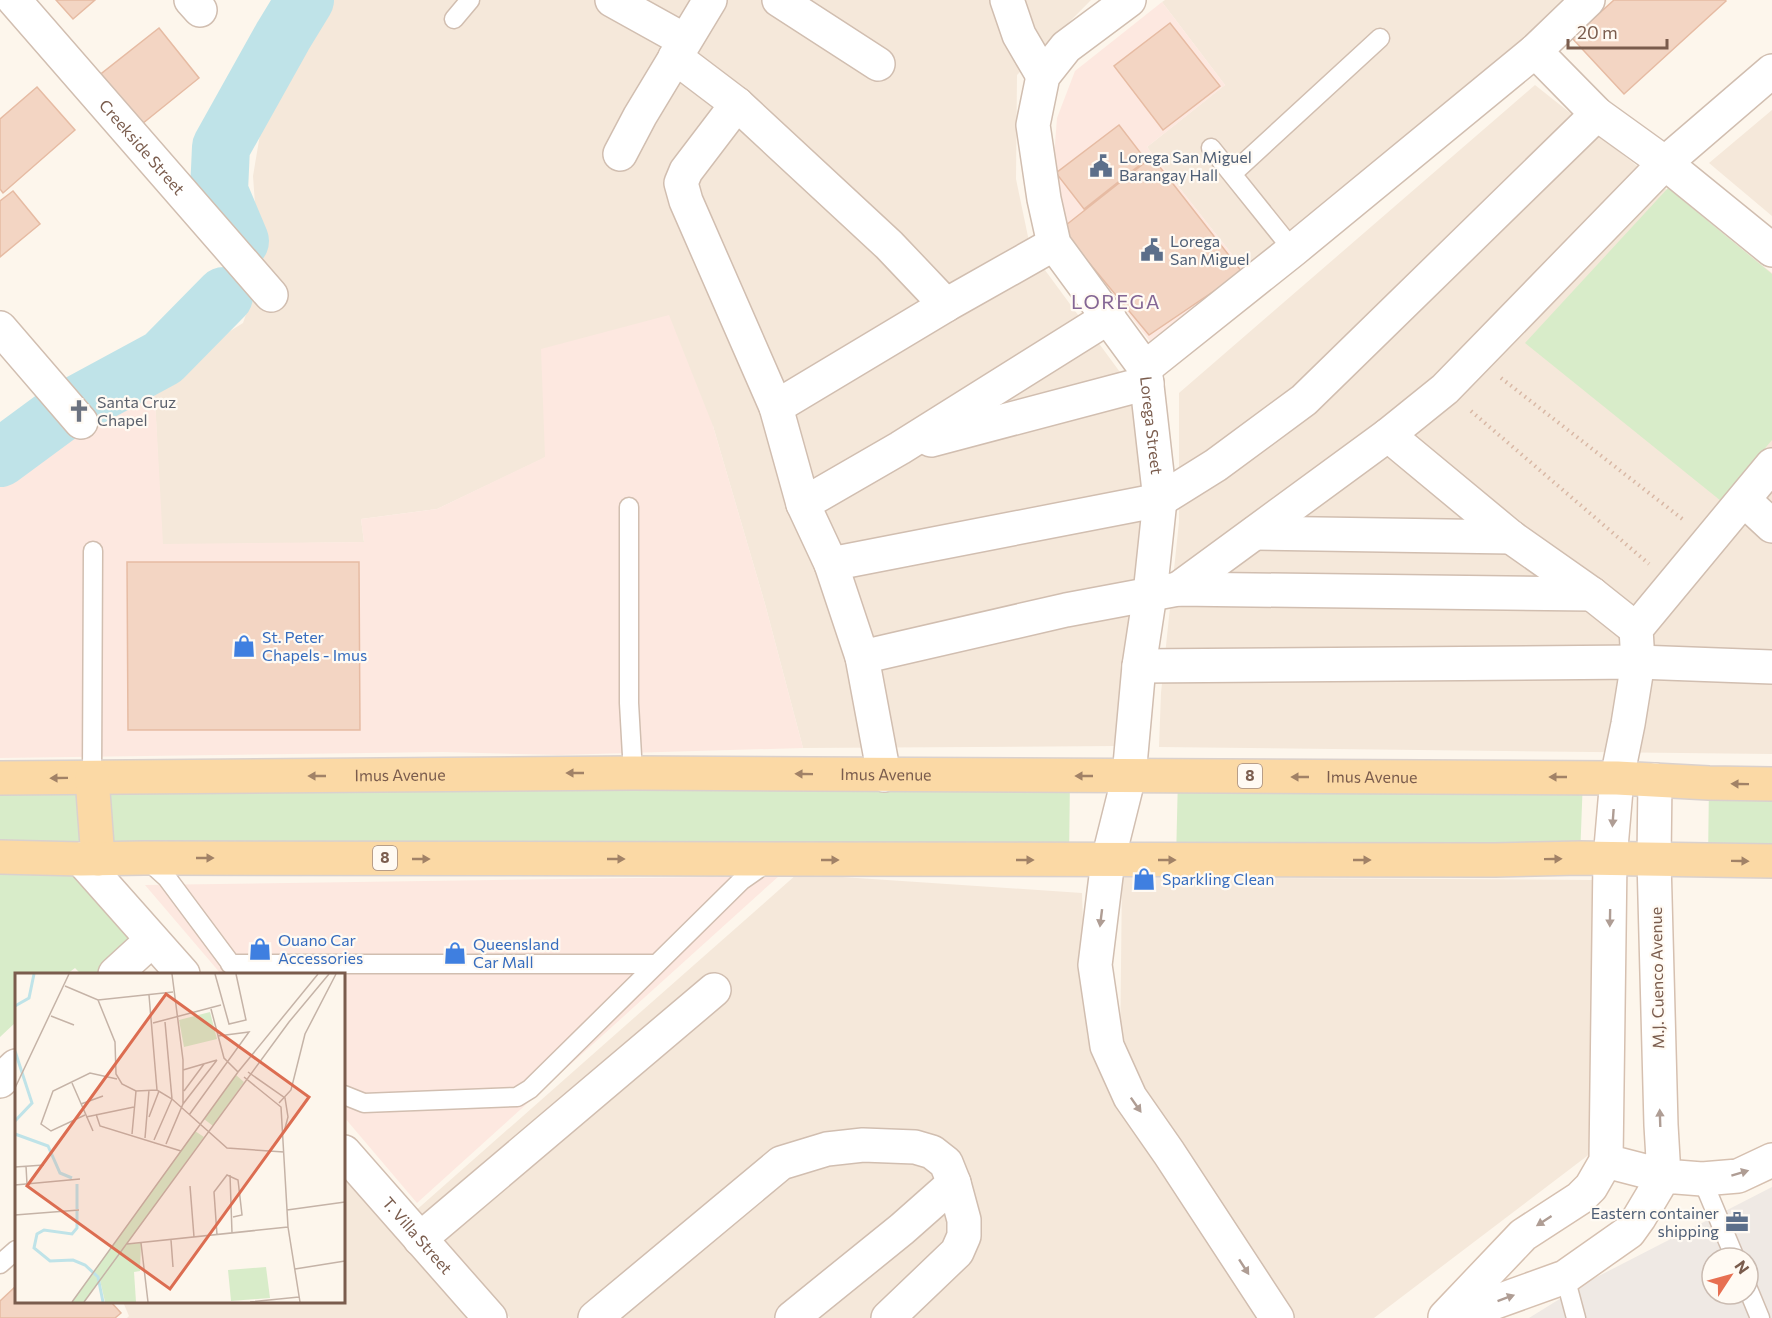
<svg xmlns="http://www.w3.org/2000/svg" width="1772" height="1318" font-family="Commissioner,sans-serif">
  <style>
    .residential { fill: #f5e8da }
    .commercial { fill: #fde8e0 }
    .industrial { fill: #efe9e4; fill-rule: evenodd }
    .green { fill: #d8ecc9 }
    .lines { fill: none; stroke-linecap: round; stroke-linejoin: round }
    .river { stroke: #bfe3e8; stroke-width: 58 }
    .building { fill: #f3d5c3; stroke: #e6bba3; stroke-width: 1.5 }
    .service-casing { stroke: #d1beb0; stroke-width: 21 }
    .minor-casing { stroke: #d1beb0; stroke-width: 36 }
    .secondary-casing { stroke: #d6c0b0; stroke-width: 36 }
    .primary-casing { stroke: #dad1cd; stroke-width: 36 }
    .path { stroke: #d9b8a5; stroke-width: 4; stroke-dasharray: 1.5 4.5; stroke-linecap: butt }
    .service { stroke: #fff; stroke-width: 18 }
    .minor { stroke: #fff; stroke-width: 33 }
    .secondary { stroke: #fff; stroke-width: 33 }
    .primary { stroke: #fbd9a5; stroke-width: 33 }
    .oneway { fill: #a18267 }
    .oneway2 { fill: #af9d94 }
    .labels { text-anchor: middle; stroke-width: 4.5; stroke-linejoin: round; paint-order: stroke }
    .shield { fill: #fffaf3; stroke: #a28b7f; stroke-width: 1.5 }
    .shield-label { font-size: 15px; font-weight: bold; fill: #7a5c4d }
    .street-label { font-size: 16px; fill: #7a5c4d; stroke: #fffaf3 }
    .service-label { font-size: 16px; fill: #4e5e75; stroke: #fffaf3; text-anchor: start }
    .worship-label { font-size: 16px; fill: #5b616d; stroke: #fffaf3; text-anchor: start }
    .shop-label { font-size: 16px; fill: #366cbe; stroke: #fffaf3; text-anchor: start }
    .quarter-label { font-size: 20px; letter-spacing: 1.5px; fill: #846695; stroke: #fffaf3 }
    .inset-river { fill: none; stroke: #bfe3e8; stroke-width: 3 }
    .inset-road { fill: none; stroke: #c5b3a7; stroke-width: 1.5 }
    .view { fill: #dc6d51; fill-opacity: 0.15; stroke: #dc6d51; stroke-width: 3 }
    .inset-edge { fill: none; stroke: #7a5c4d; stroke-width: 3 }
  </style>
  <rect width="100%" height="100%" fill="#fdf6ec"/>
  <path class="residential" d="M309,0h782l-74,75 -1,104 15,72 97,132 21,105 -33,258 -313,2 -38,-144 -52,-178 -167,31 -109,52 -76,10 3,23 -202,3 -8,-166 89,-56 17,-49 -7,-98 16,-95z
    M1165,0h402l-58,56 -263,216 -99,-125 78,-62 -63,-83z
    M1535,85l237,188v481l-613,-7 2,-54 18,-171v-129z
    M1772,110v106l-63,-53z
    M797,874l285,19 5,143 177,282h-754l-97,-105z
    M1122,877l470,3 3,270 -221,168h-86l-168,-263z
    M344,1171l129,147h-346l2,-2 -6,-14h221z"/>
  <path class="commercial" d="M1162,2l63,83 -78,62 99,125 -94,72 -94,-122 -4,-66 3,-38 18,-47z
    M669,315l44,111 52,178 38,144 -244,7 -116,-3 -443,6v-274l43,-31 40,-21 16,-27 55,-26 9,165 201,-2 -3,-23 76,-10 108,-52 -4,-108z
    M779,876l-362,327 -73,-86v-143h-123l-76,-89z"/>
  <path class="industrial" d="M1772,1187v131h-243l58,-36zM1712,1258h36v36h-36z"/>
  <path class="green" d="M1668,188l104,86v166l-51,61 -196,-158z
    M1070,776l-1,84 -987,-1 70,81 -37,34h-34l-6,-6 -8,6h-51v48l-16,15v-258z
    M1178,776l405,2 -3,80 -404,2z
    M1709,783l63,2v79l-64,-4z"/>
  <g class="lines">
    <path class="river" d="M240,241l-21,-50 2,-44 62,-111 22,-36
      M78,404l85,-46 61,-62
      M0,458l61,-45"/>
  </g>
  <path class="building" d="M56,0h39l-22,19z
    M1614,0h111l1,1 -102,93 -52,-56z
    M1170,23l50,63 -57,44 -49,-64z
    M159,28l40,50 -62,50 -40,-51z
    M37,87l38,43 -72,63 -3,-4v-70z
    M1119,125l27,35 -62,49 -28,-36z
    M1152,157l90,115 -93,63 -88,-106z
    M13,191l27,33 -40,33v-56z
    M127,562h232l1,168h-232z
    M16,1286v16h95l10,11 -6,5h-115v-17z"/>
  <g class="lines">
    <g class="service-casing">
      <path id="service" d="M454,19l16,-19
        M1211,148l82,102
        M1232,174l148,-136
        M629,507v196l4,70
        M92,778l1,-227
        M146,859l21,19 70,94
        M230,964h426
        M344,1095l20,8 153,-6 13,-8 211,-208 27,-19
        M1702,1179l33,79
        M0,1264l16,-14
        M1565,1277l11,41
        M1748,1289l12,29"/>
    </g>
    <g class="minor-casing">
      <g id="minor">
        <path id="s1" d="M14,0l257,295"/>
        <path d="M191,0l9,10"/>
        <path d="M612,0l72,40"/>
        <path d="M779,0l99,64"/>
        <path d="M1007,0l12,35 24,41"/>
        <path id="s2" d="M1129,0l-63,47 -23,29 -10,49 11,74 10,45 91,124 15,132 -10,94 -11,72 -10,110 -21,84 -13,105 12,81 23,51 39,56 108,165"/>
        <path d="M1535,51l62,63 68,49 107,87"/>
        <path d="M675,57l62,47 152,141 57,60"/>
        <path d="M737,104l-51,67 -5,12 5,18 90,206 27,97 28,60 31,93 22,118"/>
        <path d="M620,154l20,-38 70,-116"/>
        <path d="M0,328l81,94"/>
        <path d="M1145,368l148,-118 242,-199 53,-51"/>
        <path d="M776,407l170,-102 108,-61"/>
        <path d="M1388,435l123,102 81,57 44,35"/>
        <path d="M931,440l216,-57"/>
        <path d="M1744,500l28,26"/>
        <path d="M803,504l97,-56 209,-131"/>
        <path d="M1255,533l256,4"/>
        <path d="M831,564l329,-64 56,-35 88,-65 293,-286"/>
        <path d="M1178,589l210,-154 57,-46 220,-226 107,-92"/>
        <path d="M862,657l204,-47 112,-21 414,5"/>
        <path d="M1139,666l499,-4 134,5"/>
        <path d="M1617,778l11,-54 10,-62 -2,-33 136,-164"/>
        <path d="M81,859l102,115"/>
        <path d="M115,974l37,-34"/>
        <path d="M0,1081l16,-15"/>
        <path id="s3" d="M344,1152l146,166"/>
        <path d="M420,1239l294,-249"/>
        <path d="M595,1318l186,-155 46,-14 36,-4 52,2 17,5 14,11 8,20 10,37v16l-7,16 -69,66"/>
        <path d="M792,1318l110,-89 52,-46"/>
      </g>
    </g>
    <g class="secondary-casing">
      <path id="secondary" d="M1606,1161l58,15 38,3 36,-3 34,-16
        M1445,1317l78,-82 57,-37 11,-11 15,-26 4,-302 7,-81
        M1451,1318l114,-41 64,-45 10,-14 25,-42 -3,-51 -7,-265 1,-80"/>
    </g>
    <g class="primary-casing">
      <g id="primary">
        <path id="s4" d="M0,778l633,-5 984,5 92,5 63,1"/>
        <path d="M92,778l6,81"/>
        <path d="M0,857l81,2 63,-1 1351,2 85,-2 192,3"/>
      </g>
    </g>
    <path class="path" d="M1501,378l184,143
      M1471,411l178,153"/>
    <use href="#service" class="service"/>
    <use href="#minor" class="minor"/>
    <use href="#secondary" class="secondary"/>
    <use href="#primary" class="primary"/>
  </g>
  <defs><path id="oneway-solid" d="M-6-.8H1V-3.2L6.5 0L1 3.2V.8H-6Z" transform="scale(1.5)"/></defs>
  <g class="oneway">
    <use href="#oneway-solid" transform="translate(575 773) rotate(180)"/>
    <use href="#oneway-solid" transform="translate(804 774) rotate(-179)"/>
    <use href="#oneway-solid" transform="translate(317 776) rotate(180)"/>
    <use href="#oneway-solid" transform="translate(1084 776) rotate(-180)"/>
    <use href="#oneway-solid" transform="translate(1300 777) rotate(-180)"/>
    <use href="#oneway-solid" transform="translate(1558 777) rotate(-180)"/>
    <use href="#oneway-solid" transform="translate(59 778) rotate(179)"/>
    <use href="#oneway-solid" transform="translate(1740 784) rotate(-179)"/>
    <use href="#oneway-solid" transform="translate(205 858)"/>
    <use href="#oneway-solid" transform="translate(421 859)"/>
    <use href="#oneway-solid" transform="translate(616 859)"/>
    <use href="#oneway-solid" transform="translate(1553 859) rotate(-1)"/>
    <use href="#oneway-solid" transform="translate(830 860)"/>
    <use href="#oneway-solid" transform="translate(1025 860)"/>
    <use href="#oneway-solid" transform="translate(1167 860)"/>
    <use href="#oneway-solid" transform="translate(1362 860)"/>
    <use href="#oneway-solid" transform="translate(1740 861) rotate(1)"/>
  </g>
  <g class="oneway2">
    <use href="#oneway-solid" transform="translate(1613 818) rotate(94)"/>
    <use href="#oneway-solid" transform="translate(1101 918) rotate(97)"/>
    <use href="#oneway-solid" transform="translate(1610 918) rotate(91)"/>
    <use href="#oneway-solid" transform="translate(1136 1105) rotate(55)"/>
    <use href="#oneway-solid" transform="translate(1660 1118) rotate(-92)"/>
    <use href="#oneway-solid" transform="translate(1740 1173) rotate(-17)"/>
    <use href="#oneway-solid" transform="translate(1544 1221) rotate(147)"/>
    <use href="#oneway-solid" transform="translate(1244 1267) rotate(57)"/>
    <use href="#oneway-solid" transform="translate(1506 1298) rotate(-20)"/>
  </g>
  <defs>
    <g id="civic-bare" transform="scale(1.8)"><path d="M-.6-6.5H3V-4.5H.6V-3L4-1V1h2V6H-6V1h2V-1L-.6-3ZM-1.2 2.5V6h2.4V2.5Z" fill="#5c6f8a" stroke="#fffaf3" stroke-width="2.5" paint-order="stroke"/></g>
    <g id="church-bare" transform="scale(1.8)"><path d="M-1.2-6h2.4v3.5h3.3v2.4h-3.3V6h-2.4V-.1h-3.3v-2.4h3.3Z" fill="#6b7280" stroke="#fffaf3" stroke-width="2.5" paint-order="stroke"/></g>
    <g id="shop-bare" transform="scale(1.8)"><path d="M-5-2.5h2.3a2.7 3.5 0 0 1 5.4 0H5L5.5 6h-11ZM-1.5-2.5h3a1.5 2.3 0 0 0-3 0Z" fill="#3f7fe0" stroke="#fffaf3" stroke-width="2.5" paint-order="stroke"/></g>
    <g id="office-bare" transform="scale(1.8)"><path d="M-6-3h4V-5.5h4V-3h4V5H-6ZM-1-4.5V-3h2v-1.5ZM-6 0V1H6V0Z" fill="#5c6f8a" stroke="#fffaf3" stroke-width="2.5" paint-order="stroke"/></g>
  </defs>
  <g fill-rule="evenodd">
    <use href="#civic-bare" x="1101" y="166"/>
    <use href="#civic-bare" x="1152" y="250"/>
    <use href="#church-bare" x="79" y="411"/>
    <use href="#shop-bare" x="244" y="646"/>
    <use href="#shop-bare" x="1144" y="879"/>
    <use href="#shop-bare" x="260" y="949"/>
    <use href="#shop-bare" x="455" y="953"/>
    <use href="#office-bare" x="1737" y="1222"/>
  </g>
  <g class="labels">
    <g class="shield">
      <rect x="1238" y="764" width="24" height="24" rx="4.5"/>
      <rect x="373" y="846" width="24" height="24" rx="4.5"/>
    </g>
    <g class="shield-label">
      <text x="1250" y="781">8</text>
      <text x="385" y="863">8</text>
    </g>
    <g class="street-label">
      <text dy="6" stroke="none"><textPath href="#s1" startOffset="195">Creekside Street</textPath></text>
      <text dy="6" stroke="none"><textPath href="#s2" startOffset="498">Lorega Street</textPath></text>
      <text dy="6" stroke="none"><textPath href="#s4" startOffset="400">Imus Avenue</textPath></text>
      <text dy="6" stroke="none"><textPath href="#s4" startOffset="886">Imus Avenue</textPath></text>
      <text dy="6" stroke="none"><textPath href="#s4" startOffset="1372">Imus Avenue</textPath></text>
      <text transform="translate(1657 978) rotate(-91)" y="6">M.J. Cuenco Avenue</text>
      <text dy="6" stroke="none"><textPath href="#s3" startOffset="111">T. Villa Street</textPath></text>
    </g>
    <g class="service-label">
      <text x="1119" y="163">Lorega San Miguel<tspan x="1119" dy="18">Barangay Hall</tspan></text>
      <text x="1170" y="247">Lorega<tspan x="1170" dy="18">San Miguel</tspan></text>
      <text x="1719" y="1219" text-anchor="end">Eastern container<tspan x="1719" dy="18">shipping</tspan></text>
    </g>
    <g class="worship-label">
      <text x="97" y="408">Santa Cruz<tspan x="97" dy="18">Chapel</tspan></text>
    </g>
    <g class="shop-label">
      <text x="262" y="643">St. Peter<tspan x="262" dy="18">Chapels - Imus</tspan></text>
      <text x="1162" y="885">Sparkling Clean</text>
      <text x="278" y="946">Ouano Car<tspan x="278" dy="18">Accessories</tspan></text>
      <text x="473" y="950">Queensland<tspan x="473" dy="18">Car Mall</tspan></text>
    </g>
    <g class="quarter-label">
      <text x="1116" y="309">LOREGA</text>
    </g>
  </g>
  <g transform="translate(15 973)">
    <rect width="330" height="330" fill="#fdf6ec"/>
    <path d="M195,39l7,27 -33,8 -5,-27zM221,102l8,7 -31,44 -9,-7zM180,158l9,6 -77,107 14,-1 -1,28 -6,1 2,30h-31l-5,-22 -16,22h-12zM251,294l4,31 -39,3 -3,-31z" fill="#d8ecc9"/>
    <path class="inset-river" d="M0,33l14,-8 5,-24M0,78l17,52 -17,18M0,161l33,12 12,27 12,5M62,211v25M62,238v17l-5,6 -28,-4 -7,4 -3,14 16,13 23,-1 12,5 13,12 5,25"/>
    <path class="inset-road" d="M157,1l11,86v44M200,1l14,50 17,-4 -10,-46M50,13l33,14 75,-8M134,22l8,95M83,27l17,42 1,32 6,10 14,7 21,-1 15,9 55,49 57,4M196,36l13,49 14,14M36,43l23,9M138,50l68,-18M168,97l34,-10M233,99l37,26 3,19 -4,15M229,104l37,30 7,120 12,75M57,110l21,48M0,115l54,-114M169,118l20,-27M264,130l12,-13 14,-56 31,-60M66,131l22,-8M81,141l4,12 81,25M70,142l-34,16 -10,-7 12,-33 37,-18 27,6M174,142l60,-83 -31,4M71,144l48,-10M134,144l10,-26M117,161l4,-43M130,165l4,-48M139,167l18,-41 -7,-77M151,171l17,-40 34,-44M11,193l1,18M0,194l29,-2M215,202l2,58M0,212l65,-6M175,213l4,51M272,237l58,-8M0,242l64,-5M202,262l-3,-43 13,-17 11,5 4,35 -9,2M156,267l2,27M126,270l7,59M112,271l161,-17M280,296l50,-8M57,329l166,-230 80,-98M69,329l205,-280 40,-48M235,329l49,-5"/>
    <path class="view" d="M151,21l143,103 -139,192 -143,-103z"/>
    <rect width="330" height="330" class="inset-edge"/>
  </g>
  <g transform="translate(1730 1276) rotate(54)"><circle r="28" fill="#fffaf3" stroke="#cabbb1" stroke-width="1.5"/>
  <path d="M0-4.5L10 22L0 15L-10 22Z" fill="#e76f51"/>
  <text y="-9" font-size="16" font-weight="bold" text-anchor="middle" fill="#7a5c4d">N</text>
  </g>
  <path d="M1568 39v9h99v-9" fill="none" stroke="#7a5c4d" stroke-width="3"/>
  <text x="1577" y="39" font-size="18" fill="#7a5c4d" stroke="#fffaf3" stroke-width="4.5" paint-order="stroke">20 m</text>
</svg>
